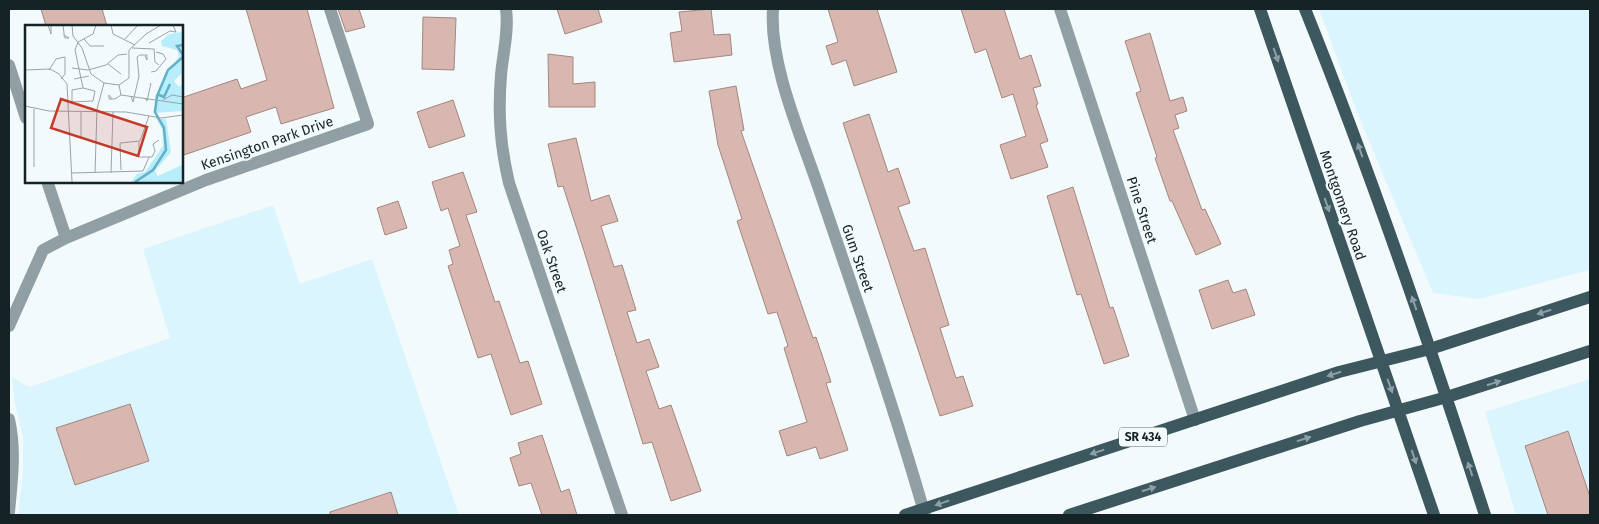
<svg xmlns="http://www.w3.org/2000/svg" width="1599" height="524" font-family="'Fira Sans',sans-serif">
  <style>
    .built { fill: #daf5fd }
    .building { fill: #d9b7b1; stroke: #a5857f }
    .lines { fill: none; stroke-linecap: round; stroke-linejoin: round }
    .minor { stroke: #909fa4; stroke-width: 12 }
    .major { stroke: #3c575e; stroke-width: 12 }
    .oneway { fill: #8ea0a5 }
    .labels { text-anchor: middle; stroke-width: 4.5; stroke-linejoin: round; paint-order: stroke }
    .shield { fill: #f3fafc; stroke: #586467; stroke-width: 1 }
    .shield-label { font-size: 12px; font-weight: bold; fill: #152327 }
    .street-label { font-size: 14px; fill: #152327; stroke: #f3fafc }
    .inset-river { fill: none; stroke: #64b1c6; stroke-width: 2.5 }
    .inset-road { fill: none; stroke: #9aa4a7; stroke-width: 1 }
    .view { fill: #c53928; fill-opacity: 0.15; stroke: #c53928; stroke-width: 2.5 }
    .inset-edge { fill: none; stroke: #152327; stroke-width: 2.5 }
  </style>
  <rect width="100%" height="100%" fill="#f3fafc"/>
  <path class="built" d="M1319,9h271v261l-111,29 -46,-6 -75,-178z
    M273,205l27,79 72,-25 87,256h-441l5,-44v-33l-8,-34 -3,-26 18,9 140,-49 -27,-89z
    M1590,379v136h-74l-31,-103z"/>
  <path class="building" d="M41,9h61l5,17h-61z
    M246,9h61l27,99 -53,16 -5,-17 -30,10 5,15 -70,24v-58l56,-19 4,10 26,-9z
    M338,9h21l6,18 -19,5z
    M557,9h41l4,13 -37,12z
    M711,9l3,26 16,-1 2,21 -58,7 -4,-29 12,-2 -3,-19z
    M828,9h49l20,63 -43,14 -8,-26 -14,5 -6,-19 12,-4z
    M961,9h43l16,50 11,-4 10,31 -8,2 5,16 -2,1 12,36 -8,3 8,23 -37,12 -11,-34 26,-9 -13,-42 -11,4 -16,-49 -11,4z
    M423,17l33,1 -2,52 -32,-1z
    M1150,33l20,68 13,-4 4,14 -12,4 4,13 -6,2 29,80 3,-1 16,35 -25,11 -24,-54h-2l-15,-43 2,-1 -21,-64 5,-2 -16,-50z
    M548,54l25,3v27l22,-2v25h-46z
    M736,86l8,44 -3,1 72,207 3,-1 15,45 -5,1 22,67 -28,9 -4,-12 -29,9 -8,-25 28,-9 -23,-74 4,-2 -11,-34 -9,2 -31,-93 5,-2 -24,-74 -9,-54z
    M453,100l12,36 -36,12 -12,-36z
    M869,114l19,58 10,-4 12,35 -12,4 16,44 11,-3 24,77 -9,3 16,50 7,-2 10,30 -33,10 -97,-293z
    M576,138l15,63 18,-6 9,26 -17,5 13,41 8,-2 14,45 -9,2 10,31 12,-4 10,28 -13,4 13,38 12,-4 30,86 -30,10 -19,-59 -9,2 -59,-193 -21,-65 -5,1 -10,-43z
    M463,172l14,40 -11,3 29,87 4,-1 21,62 8,-2 14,43 -31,11 -20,-61 -13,4 -30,-92 5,-2 -4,-14 11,-4 -12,-38 -7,3 -9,-29z
    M1073,187l37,121 3,-1 16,49 -25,8 -23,-70 -4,1 -30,-99z
    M398,201l9,27 -22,7 -8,-27z
    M1228,280l5,13 13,-4 9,26 -43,14 -13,-39z
    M130,404l19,57 -74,24 -19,-57z
    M1568,431l22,66v18h-42l-23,-69z
    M542,435l19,57 8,-3 8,26h-35l-11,-32 -12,3 -9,-28 11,-4 -3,-11z
    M391,492l7,23h-68v-3z"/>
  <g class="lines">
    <path class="minor" d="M506,9c3,22 -3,44 -5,66 -3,39 -1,69 8,108l113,332
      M773,9c-4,57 30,131 48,186 36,106 73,212 104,320
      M1060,9l135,411
      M9,65l17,53
      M47,181l19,57
      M9,326l34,-76 23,-12 140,-58 162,-56 -38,-115
      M9,419c7,31 3,61 0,93"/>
    <path class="major" d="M1260,9l174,506
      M1305,9c67,166 125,336 180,506
      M905,515l434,-143 91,-23 160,-52
      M1069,515l291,-94 87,-24 143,-46"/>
  </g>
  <defs><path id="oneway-solid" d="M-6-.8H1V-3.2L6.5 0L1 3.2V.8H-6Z" transform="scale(1.25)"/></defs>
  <g class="oneway">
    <use href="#oneway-solid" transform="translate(1276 55) rotate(71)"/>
    <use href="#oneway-solid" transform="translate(1360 150) rotate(-109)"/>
    <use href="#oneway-solid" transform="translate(1327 205) rotate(71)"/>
    <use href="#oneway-solid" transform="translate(1414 303) rotate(-109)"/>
    <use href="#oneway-solid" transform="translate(1544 312) rotate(162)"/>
    <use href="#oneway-solid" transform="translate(1334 374) rotate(163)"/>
    <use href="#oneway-solid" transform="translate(1494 383) rotate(-18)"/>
    <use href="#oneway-solid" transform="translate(1390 386) rotate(70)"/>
    <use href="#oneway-solid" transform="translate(1304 439) rotate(-18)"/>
    <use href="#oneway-solid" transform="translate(1097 452) rotate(162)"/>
    <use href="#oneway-solid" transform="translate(1414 457) rotate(72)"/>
    <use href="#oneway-solid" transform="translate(1470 469) rotate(-108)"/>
    <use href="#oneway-solid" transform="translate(1149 489) rotate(-18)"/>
    <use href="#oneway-solid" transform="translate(942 503) rotate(161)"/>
  </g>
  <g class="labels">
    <rect class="shield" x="1119" y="427.5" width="48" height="19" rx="4"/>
    <g class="shield-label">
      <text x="1143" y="441">SR 434</text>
    </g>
    <g class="street-label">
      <text transform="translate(267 143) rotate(-19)" y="5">Kensington Park Drive</text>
      <text transform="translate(1343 205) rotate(71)" y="5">Montgomery Road</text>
      <text transform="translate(1142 210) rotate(72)" y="5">Pine Street</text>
      <text transform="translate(858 258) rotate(71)" y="5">Gum Street</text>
      <text transform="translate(552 261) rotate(71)" y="5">Oak Street</text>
    </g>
  </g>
  <g transform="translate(25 25)">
    <rect width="158" height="158" fill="#f3fafc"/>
    <path d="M157,7v50l-1,-8 -7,7 5,6 3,-3v27l-27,2 -2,-1 9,-30 17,-26 -2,-6 -15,-4 -1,-5 8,-7zM131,93l10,1 5,33 -16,19 3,5 24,-11v17h-51l6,-8 8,-2 18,-26 -1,-17z" fill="#b8edfc"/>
    <path class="inset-river" d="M158,20l-6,1 6,9M132,69l7,3 6,-13M110,157l18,-12 13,-20 -2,-22 -9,-16 2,-16 11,-26 15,-13"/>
    <path class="inset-road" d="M23,0l3,9v-9M38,0l1,8v3l1,2h4l-5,-3M47,0l1,11 9,12 9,26 13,9 15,2 10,-7v-28l17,-16 15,-9M86,0l2,9 22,11M59,14l6,7h14M100,14l13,-14M124,18l21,-12 6,1 -3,-7M107,23l22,1 1,13 4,3M83,39l13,10M47,43l16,2 18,-5 12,-10 9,-1M0,45l25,-1 9,5 8,10 5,98M24,45l7,-11 9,-2v17l-4,5M126,47l5,-1 10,-12 -3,-5 -7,-2M49,54l15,-3M94,60l2,10 62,9M58,63l-8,-38 3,-8 15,-8 3,-9M58,63l12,3 -2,10 -21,1v-12zM106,71l2,6 6,-26 -2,-19 3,-2h7v5l-2,-4M120,73l2,3 4,-18M87,74l-3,-4v4h6l6,-4M138,75l9,-5 11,2M0,81l24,5 77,1 35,6 22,-3M56,87v26M114,117v15h13l3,-6 -2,-7 6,-4M9,142v-58M96,145l-1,-27 20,-2 9,-25M47,148l71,-2 6,-14M70,148l2,-64 7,-26M86,148l2,-61"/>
    <path class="view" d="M36,74l86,28 -9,29 -87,-28z"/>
    <rect width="158" height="158" class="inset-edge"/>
  </g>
  <rect width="1599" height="524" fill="none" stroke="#152327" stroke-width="20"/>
</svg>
